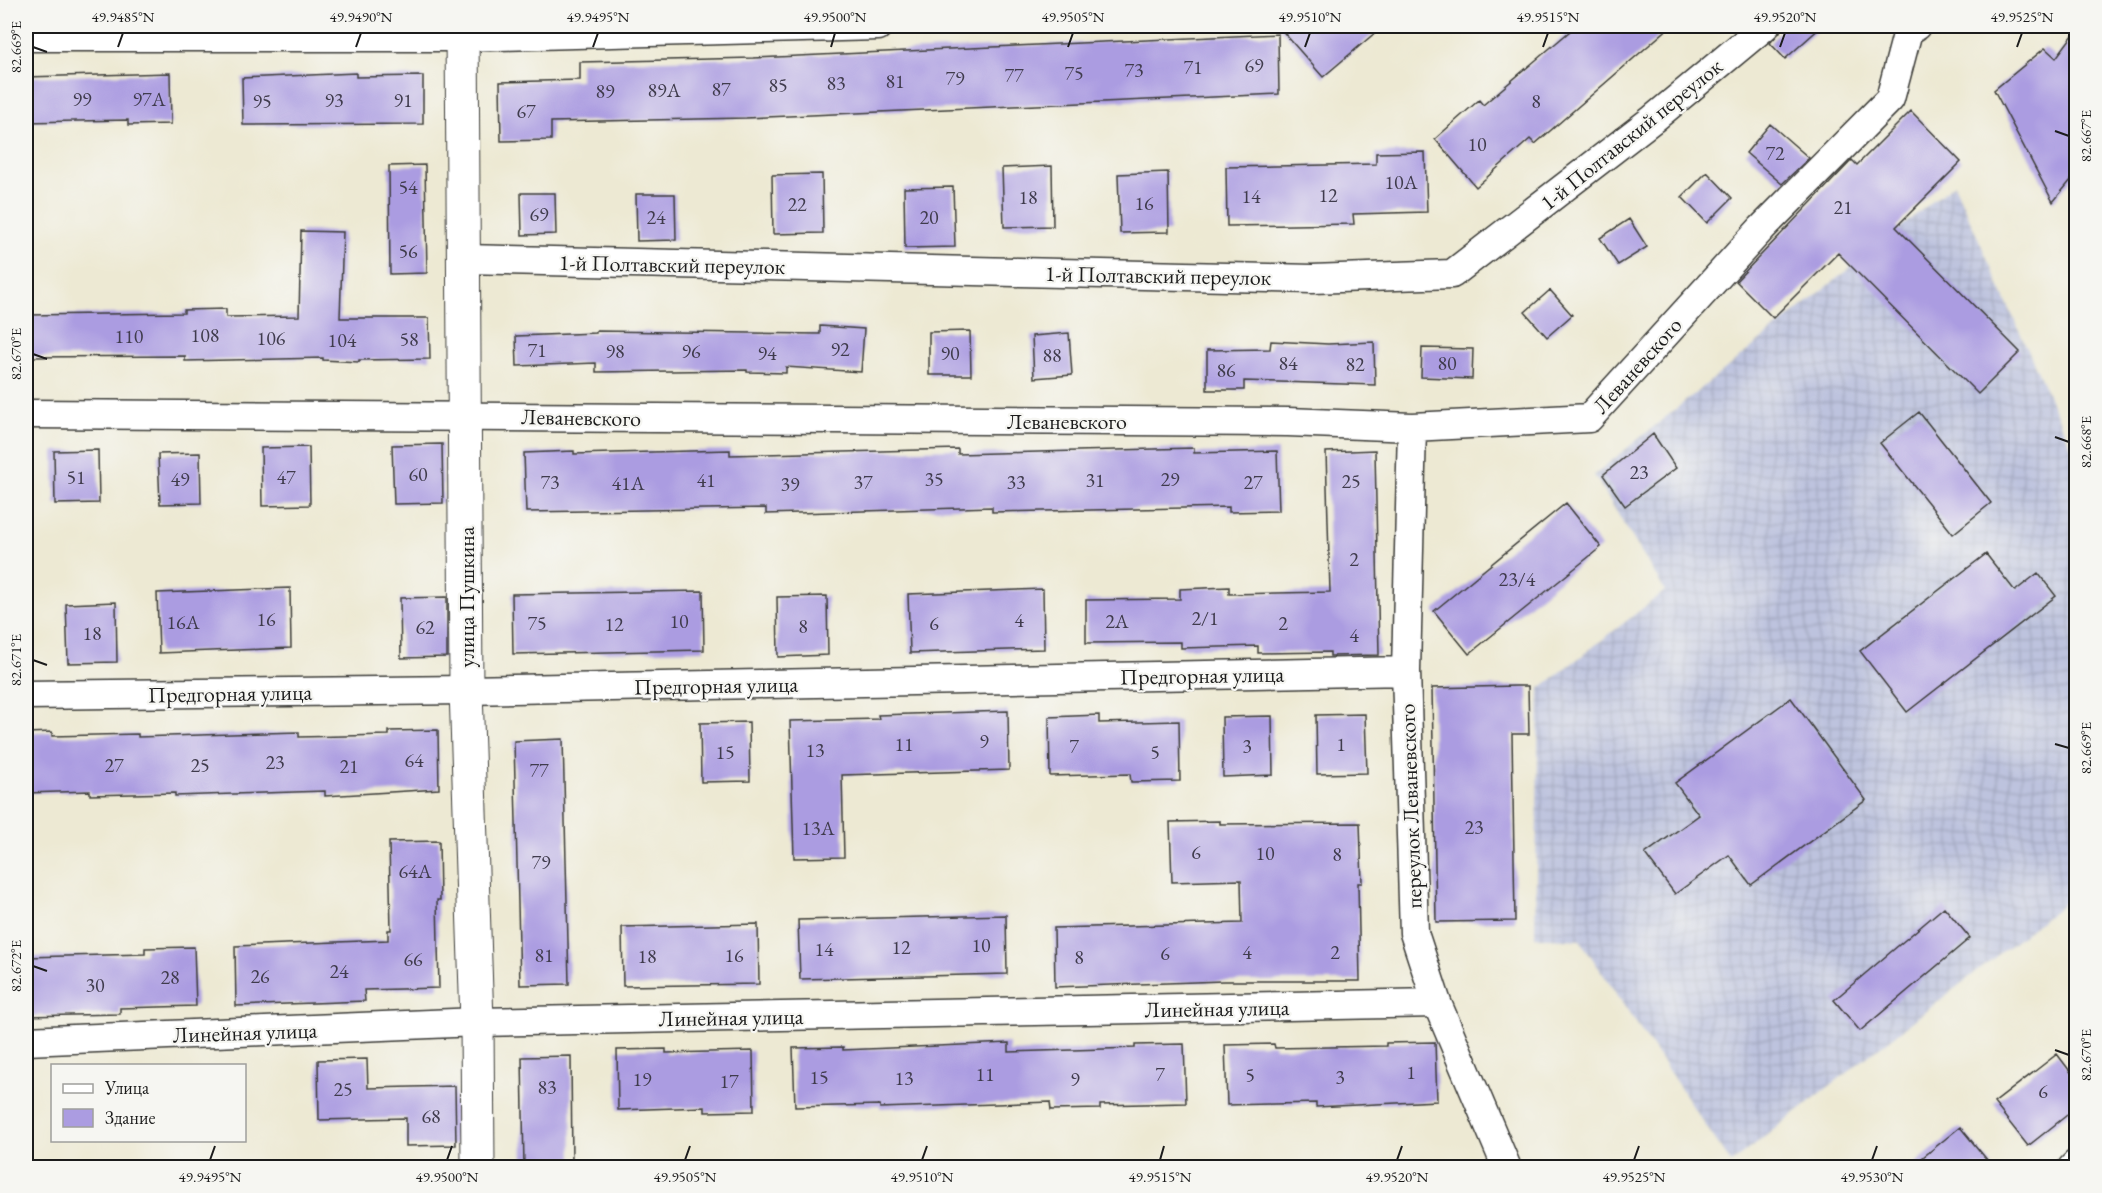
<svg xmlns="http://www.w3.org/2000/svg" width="2102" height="1193" font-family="'EB Garamond',serif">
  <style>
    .industrial { fill: url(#industrial-grid) }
    .building { fill: #ab9ce1 }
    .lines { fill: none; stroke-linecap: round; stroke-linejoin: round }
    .minor-casing { stroke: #3b3b37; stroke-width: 31 }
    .tertiary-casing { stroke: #3b3b37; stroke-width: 35 }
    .minor { stroke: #fff; stroke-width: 28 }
    .tertiary { stroke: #fff; stroke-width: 33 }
    .ticks { fill: none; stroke: #1c1c1c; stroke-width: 2 }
    .labels { text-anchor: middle; stroke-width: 4.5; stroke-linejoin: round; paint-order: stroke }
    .number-label { font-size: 20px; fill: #403c4d }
    .street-label { font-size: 22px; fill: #1c1c1c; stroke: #f6f6f2 }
    .neatline { fill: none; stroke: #1c1c1c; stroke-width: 2 }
    .ticks-label { font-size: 15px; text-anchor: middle; fill: #1c1c1c }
  </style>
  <defs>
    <pattern id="industrial-grid" width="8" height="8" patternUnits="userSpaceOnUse" patternTransform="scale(1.5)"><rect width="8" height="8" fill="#bdc3de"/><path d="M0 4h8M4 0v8" fill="none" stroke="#a2a7be"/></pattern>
  </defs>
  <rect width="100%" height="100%" fill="#f6f6f2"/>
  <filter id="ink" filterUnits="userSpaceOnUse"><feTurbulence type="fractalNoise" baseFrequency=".0167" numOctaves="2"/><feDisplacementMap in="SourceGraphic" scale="12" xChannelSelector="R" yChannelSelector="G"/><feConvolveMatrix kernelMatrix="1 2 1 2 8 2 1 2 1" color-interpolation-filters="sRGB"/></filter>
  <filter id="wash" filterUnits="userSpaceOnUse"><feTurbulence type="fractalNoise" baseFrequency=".008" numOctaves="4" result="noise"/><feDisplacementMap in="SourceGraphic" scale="24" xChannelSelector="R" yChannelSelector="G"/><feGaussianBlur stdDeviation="1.35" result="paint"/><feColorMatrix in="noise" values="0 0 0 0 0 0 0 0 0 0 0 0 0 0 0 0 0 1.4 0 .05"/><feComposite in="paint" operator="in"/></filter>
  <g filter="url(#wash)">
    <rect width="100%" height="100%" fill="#ede9d3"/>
    <path class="industrial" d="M1954,184l122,274v436l-345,269 -151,-223 -45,-3 4,-248 126,-98 -71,-116z"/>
    <g id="blocks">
      <path class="building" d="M1278,26h105l-60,51z
        M1576,26h95l-136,118 -5,-5 -54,48 -41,-48 44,-39 4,5z
        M1781,26h41l-37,33 -15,-16 10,-11z
        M2076,31v143l-23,28 -59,-112 51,-42 11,10z
        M1278,34l1,60 -533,24 -195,4v18l-50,1 -1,-59 80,-2v-18l173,-4z
        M170,73l1,51 -43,1v-5l-102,2v-45z
        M356,73v4l67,-1v48l-180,1 -1,-47z
        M1911,111l50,51 -65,65 124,125 -42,42 -140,-141 -65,65 -37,-37 116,-121 5,5z
        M1770,124l39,34 -27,26 -36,-31z
        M1425,152l2,60 -74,2 1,10 -127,2 -1,-59 150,-3v-11z
        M425,165l2,108 -37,1 -1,-108z
        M1052,166l1,60 -49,1 -2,-59z
        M1168,172l1,60 -49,1 -2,-59z
        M1707,172l25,26 -25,25 -25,-26z
        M822,174l1,59 -50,1 -1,-59z
        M953,187l2,60 -50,1 -1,-60z
        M521,193h34l1,41 -34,1z
        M636,194h39l1,46 -39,1z
        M1629,219l18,28 -29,18 -18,-27z
        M301,231l42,1 -3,86h89l1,41 -71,1v2l-36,-2v-2l-138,3v-5l-159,1v-42l158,-2v-3l42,-1v8l73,-1z
        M1550,290l22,25 -25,22 -22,-25z
        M820,326l44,3 -3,43 -75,-5v6l-39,-1v-2l-151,2v-9l-79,3 -1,-30 80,-3v-2l224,3z
        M970,331l1,44h-42v-43z
        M1069,333l3,42 -38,3 -2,-42z
        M1271,341l57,3 46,-2 1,43 -131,-4v9h-37v-40l63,-1z
        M1422,348l51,1 -1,30 -51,-2z
        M1919,412l72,91 -38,31 -73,-91z
        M1653,434l23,34 -51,38 -22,-31z
        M442,444l1,59 -49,1 -2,-59z
        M309,447l1,58 -48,1 -1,-58z
        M1194,448v5l83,-2 2,60 -50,1v-5l-237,5v-5l-226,7v-6l-240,4 -2,-59 50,-2v3l156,-4v5l228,-6v5z
        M98,450l1,53 -44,1 -1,-53z
        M1375,450l4,205 -49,1v-4l-72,1v-7l-77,2v-6l-95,1v-43l94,-1v-10l49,-2v7l101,-2 -4,-140z
        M200,453l1,50 -41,1 -2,-50z
        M1566,503l35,44 -132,107 -35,-43z
        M1986,554l29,37 23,-18 18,23 -149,116 -47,-61z
        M290,588l1,60 -132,5 -2,-60z
        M1043,589l1,60 -134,4 -2,-59z
        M703,591l1,59 -191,4 -1,-60z
        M827,596l1,59 -50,2 -1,-60z
        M447,597v60l-46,1 -1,-60z
        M116,602l1,60 -49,1 -2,-59z
        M1516,686h12l1,48h-17l3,187 -79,1 -4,-234z
        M1791,698l75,102 -115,85 -22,-30 -54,39 -30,-40 54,-39 -24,-32z
        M1008,711l1,59 -167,5 2,82 -50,1 -4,-137 89,-2 -1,-4z
        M1365,714l2,59 -50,1 -1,-59z
        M1099,715v8l80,-2 1,60 -49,1 -1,-8 -80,2 -1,-59z
        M1272,716l1,59 -50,2 -1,-60z
        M749,722l1,59 -49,1 -1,-59z
        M438,730l1,59 -114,7v-5l-150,5v-3l-85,2v-4l-64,2v-60l26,-1v4l86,-2v3l161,-5v5l90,-2v-4z
        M563,739l6,245 -49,1 -6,-244z
        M1220,821v3l140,-1 2,60h-4l2,98h-137l-168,6 -1,-59 188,-5 -1,-43 -69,2 -2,-60z
        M439,841l1,59h-3l2,88 -75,2 1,11 -129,5 -1,-60 153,-6v-10h3l-2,-88z
        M1944,907l26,31 -110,93 -26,-31z
        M1006,915l1,59 -207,5 -2,-59z
        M758,924l1,60 -136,2 -1,-59z
        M194,947l2,59 -76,2v6l-94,2v-59l119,-3v-6z
        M1435,1042l2,59 -121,6v-4l-89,2 -2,-60 49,-1 1,4 111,-2v-3z
        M1009,1043v9l126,-4v-3l49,-1 2,59 -86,2v4l-49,1 -1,-8 -170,6v-3l-85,2 -2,-59 50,-1v3z
        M666,1049v4l87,-2 1,60 -49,1v-5l-87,3 -1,-60z
        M2057,1054l19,25v29l-48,38 -34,-43z
        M571,1056l1,111h-48l-2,-110z
        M367,1059l1,29 87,-2 1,59 -50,1v-28l-87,2 -1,-60z
        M1960,1127l33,40h-82z"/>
    </g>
  </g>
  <g filter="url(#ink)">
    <use href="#blocks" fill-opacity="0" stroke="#3b3b37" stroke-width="1.5"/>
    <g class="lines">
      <g class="minor-casing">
        <path id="minor" d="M26,37h435l417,-11
          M464,259l848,20 140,-5 201,-155 112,-93
          M26,414l1262,8 124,5 177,-9 173,-190 128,-129 18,-68 8,-5
          M1412,427l-6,244 8,262 23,70 70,165
          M26,695l440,-5 940,-19
          M26,1041l451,-19 960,-19
          M2072,1168l4,-4"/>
      </g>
      <g class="tertiary-casing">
        <path id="tertiary" d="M462,26l4,664 11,332 1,146"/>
      </g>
      <use href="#minor" class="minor"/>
      <use href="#tertiary" class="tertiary"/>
    </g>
  </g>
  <path class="ticks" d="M33,47l14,5M118,47l5,-14M356,47l5,-14M593,47l5,-14M831,47l4,-14M1068,47l5,-14M1305,47l5,-14M1543,47l5,-14M1780,47l5,-14M2017,47l5,-14M2055,131l14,5M33,354l14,5M2055,437l14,5M33,660l14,5M2055,744l14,4M33,966l14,5M2055,1050l14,5M210,1160l5,-14M447,1160l5,-14M685,1160l5,-14M922,1160l5,-14M1160,1160l4,-14M1397,1160l5,-14M1634,1160l5,-14M1872,1160l5,-14"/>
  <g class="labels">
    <g class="number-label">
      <text x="1254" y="72">69</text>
      <text x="1193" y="74">71</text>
      <text x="1134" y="77">73</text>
      <text x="1074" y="80">75</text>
      <text x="1014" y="82">77</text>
      <text x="955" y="85">79</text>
      <text x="895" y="88">81</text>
      <text x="836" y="90">83</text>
      <text x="778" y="92">85</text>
      <text x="721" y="96">87</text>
      <text x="664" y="97">89А</text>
      <text x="605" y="98">89</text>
      <text x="82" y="106">99</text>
      <text x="149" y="106">97А</text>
      <text x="334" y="107">93</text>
      <text x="403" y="107">91</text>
      <text x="262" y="108">95</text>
      <text x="1536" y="108">8</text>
      <text x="526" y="118">67</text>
      <text x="1477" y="151">10</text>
      <text x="1775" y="160">72</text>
      <text x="1401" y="189">10А</text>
      <text x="408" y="194">54</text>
      <text x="1328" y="202">12</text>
      <text x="1251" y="203">14</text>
      <text x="1028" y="204">18</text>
      <text x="1144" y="210">16</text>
      <text x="797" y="211">22</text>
      <text x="1843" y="214">21</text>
      <text x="539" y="221">69</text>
      <text x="656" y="224">24</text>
      <text x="929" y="224">20</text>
      <text x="408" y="258">56</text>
      <text x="205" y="342">108</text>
      <text x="129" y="343">110</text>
      <text x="271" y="345">106</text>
      <text x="409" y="346">58</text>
      <text x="342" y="347">104</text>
      <text x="840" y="356">92</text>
      <text x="537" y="357">71</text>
      <text x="615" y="358">98</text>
      <text x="691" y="358">96</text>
      <text x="767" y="360">94</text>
      <text x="950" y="360">90</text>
      <text x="1052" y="362">88</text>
      <text x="1288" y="370">84</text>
      <text x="1447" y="370">80</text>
      <text x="1355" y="371">82</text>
      <text x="1226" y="377">86</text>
      <text x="1639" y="479">23</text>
      <text x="418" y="481">60</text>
      <text x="76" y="484">51</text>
      <text x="286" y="484">47</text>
      <text x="180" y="486">49</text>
      <text x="934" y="486">35</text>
      <text x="1170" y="486">29</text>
      <text x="706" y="487">41</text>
      <text x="1095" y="487">31</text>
      <text x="1351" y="488">25</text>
      <text x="550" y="489">73</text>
      <text x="863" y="489">37</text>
      <text x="1016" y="489">33</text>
      <text x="1253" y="489">27</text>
      <text x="628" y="490">41А</text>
      <text x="790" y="491">39</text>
      <text x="1354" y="566">2</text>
      <text x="1517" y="586">23/4</text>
      <text x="1205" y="625">2/1</text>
      <text x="266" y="626">16</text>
      <text x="1019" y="627">4</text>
      <text x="679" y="628">10</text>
      <text x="1117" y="628">2А</text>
      <text x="183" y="629">16А</text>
      <text x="537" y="630">75</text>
      <text x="934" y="630">6</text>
      <text x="1283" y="630">2</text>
      <text x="614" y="631">12</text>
      <text x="803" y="633">8</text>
      <text x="425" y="634">62</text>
      <text x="92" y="640">18</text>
      <text x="1354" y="642">4</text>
      <text x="984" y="748">9</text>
      <text x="904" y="751">11</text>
      <text x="1341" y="751">1</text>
      <text x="1074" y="753">7</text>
      <text x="1247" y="753">3</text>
      <text x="815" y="757">13</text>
      <text x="725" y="759">15</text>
      <text x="1155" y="759">5</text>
      <text x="414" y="767">64</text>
      <text x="275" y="769">23</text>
      <text x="114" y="772">27</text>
      <text x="200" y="772">25</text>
      <text x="349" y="773">21</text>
      <text x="539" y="777">77</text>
      <text x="1474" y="834">23</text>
      <text x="818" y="835">13А</text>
      <text x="1196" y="859">6</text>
      <text x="1265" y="860">10</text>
      <text x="1337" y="861">8</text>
      <text x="541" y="869">79</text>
      <text x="415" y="878">64А</text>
      <text x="981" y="952">10</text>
      <text x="901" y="954">12</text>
      <text x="824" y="956">14</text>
      <text x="1247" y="959">4</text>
      <text x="1335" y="959">2</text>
      <text x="1165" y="960">6</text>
      <text x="544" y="962">81</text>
      <text x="734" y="962">16</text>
      <text x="647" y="963">18</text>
      <text x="1079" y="964">8</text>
      <text x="413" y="966">66</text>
      <text x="339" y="978">24</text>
      <text x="260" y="983">26</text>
      <text x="170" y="984">28</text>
      <text x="95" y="992">30</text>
      <text x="1411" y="1079">1</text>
      <text x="985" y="1081">11</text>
      <text x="1160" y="1081">7</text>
      <text x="1250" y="1082">5</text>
      <text x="819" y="1084">15</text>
      <text x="1340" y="1084">3</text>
      <text x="904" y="1085">13</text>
      <text x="642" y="1086">19</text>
      <text x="1075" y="1086">9</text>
      <text x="729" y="1088">17</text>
      <text x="547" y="1094">83</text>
      <text x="343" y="1096">25</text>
      <text x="2043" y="1098">6</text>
      <text x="431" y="1123">68</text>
    </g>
    <g class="street-label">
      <text transform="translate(1631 134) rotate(-39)" y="8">1-й Полтавский переулок</text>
      <text transform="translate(672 264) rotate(1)" y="8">1-й Полтавский переулок</text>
      <text transform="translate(1158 275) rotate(1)" y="8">1-й Полтавский переулок</text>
      <text transform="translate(1637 365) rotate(-48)" y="8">Леваневского</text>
      <text transform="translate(581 417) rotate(1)" y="8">Леваневского</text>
      <text x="1067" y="429">Леваневского</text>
      <text transform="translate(466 597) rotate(-90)" y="8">улица Пушкина</text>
      <text transform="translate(1202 675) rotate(-1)" y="8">Предгорная улица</text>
      <text transform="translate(716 685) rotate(-1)" y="8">Предгорная улица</text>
      <text transform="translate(230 693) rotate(-1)" y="8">Предгорная улица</text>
      <text transform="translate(1410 806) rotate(-92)" y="8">переулок Леваневского</text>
      <text transform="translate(1217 1008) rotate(-1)" y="8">Линейная улица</text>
      <text transform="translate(731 1017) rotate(-1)" y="8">Линейная улица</text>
      <text transform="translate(245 1032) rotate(-2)" y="8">Линейная улица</text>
    </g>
  </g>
  <rect width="2102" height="1193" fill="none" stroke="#f6f6f2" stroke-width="66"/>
  <rect x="51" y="1064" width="195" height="78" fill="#f6f6f2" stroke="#9f9f9c" stroke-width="1.5"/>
  <rect x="63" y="1084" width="30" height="9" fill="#ffffff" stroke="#9f9f9c" stroke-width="1.5"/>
  <text x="105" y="1094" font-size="18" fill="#1c1c1c">Улица</text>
  <rect x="63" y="1109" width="30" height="18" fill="#ab9ce1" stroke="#9f9f9c" stroke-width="1.5"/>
  <text x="105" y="1124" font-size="18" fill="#1c1c1c">Здание</text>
  <rect x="33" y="33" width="2036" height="1127" class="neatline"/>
  <g class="ticks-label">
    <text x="123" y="22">49.9485°N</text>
    <text x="361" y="22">49.9490°N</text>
    <text x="598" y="22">49.9495°N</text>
    <text x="835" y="22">49.9500°N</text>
    <text x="1073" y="22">49.9505°N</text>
    <text x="1310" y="22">49.9510°N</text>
    <text x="1548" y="22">49.9515°N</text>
    <text x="1785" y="22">49.9520°N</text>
    <text x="2022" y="22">49.9525°N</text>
    <text transform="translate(16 47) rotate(-90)" y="5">82.669°E</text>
    <text transform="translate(2086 136) rotate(-90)" y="5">82.667°E</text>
    <text transform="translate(16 354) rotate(-90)" y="5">82.670°E</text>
    <text transform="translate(2086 442) rotate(-90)" y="5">82.668°E</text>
    <text transform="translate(16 660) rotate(-90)" y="5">82.671°E</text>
    <text transform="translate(2086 748) rotate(-90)" y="5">82.669°E</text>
    <text transform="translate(16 966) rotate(-90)" y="5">82.672°E</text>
    <text transform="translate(2086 1055) rotate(-90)" y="5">82.670°E</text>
    <text x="210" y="1182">49.9495°N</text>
    <text x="447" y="1182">49.9500°N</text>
    <text x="685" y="1182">49.9505°N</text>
    <text x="922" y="1182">49.9510°N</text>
    <text x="1160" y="1182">49.9515°N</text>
    <text x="1397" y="1182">49.9520°N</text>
    <text x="1634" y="1182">49.9525°N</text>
    <text x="1872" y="1182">49.9530°N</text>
  </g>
</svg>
